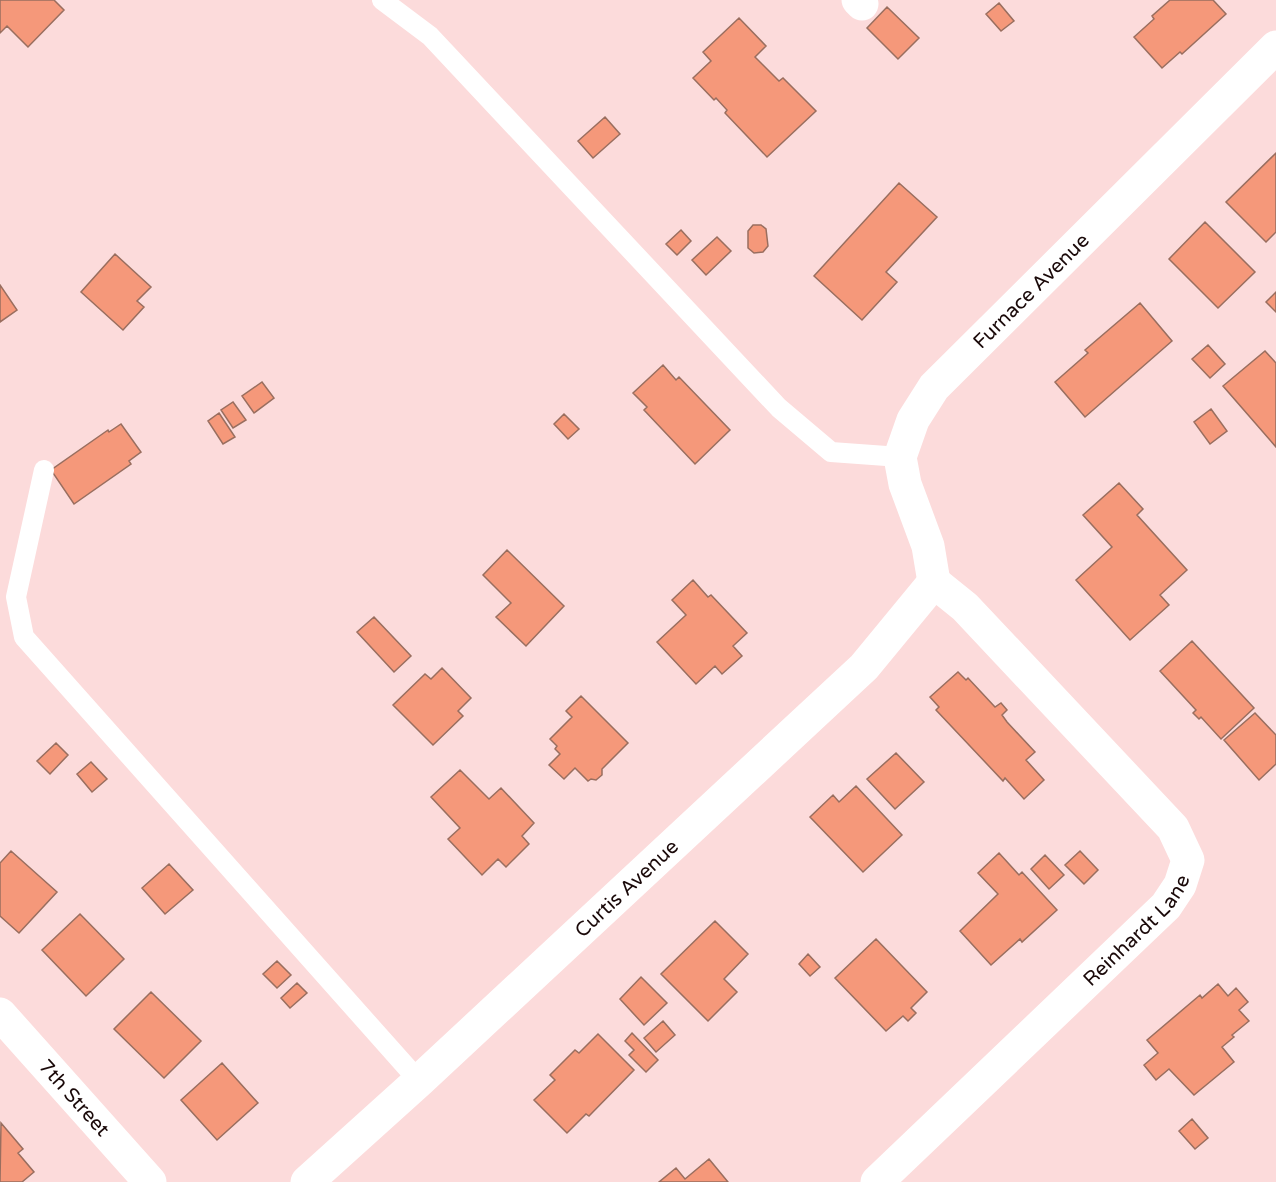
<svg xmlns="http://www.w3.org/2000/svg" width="1276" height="1182" font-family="'Varela Round',sans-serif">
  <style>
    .building { fill: #f5987a; stroke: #996e5f; stroke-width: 1.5 }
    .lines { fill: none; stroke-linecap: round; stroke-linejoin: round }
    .service { stroke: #fff; stroke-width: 20 }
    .minor { stroke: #fff; stroke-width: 33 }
    .labels { text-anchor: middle; stroke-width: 4.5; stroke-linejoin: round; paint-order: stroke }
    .street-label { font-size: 20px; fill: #1a0909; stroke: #f9eeee }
  </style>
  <rect width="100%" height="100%" fill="#fcdbdb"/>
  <path class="building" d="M0,0h54l10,10 -36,37 -21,-21 -7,7z
    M1170,0h43l13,14 -44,40 -2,-2 -18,16 -28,-31 20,-18 -2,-3z
    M999,3l15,18 -13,10 -15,-17z
    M887,7l32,31 -21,21 -31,-31z
    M739,18l27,28 -11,11 24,24 4,-3 33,33 -49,46 -42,-44 2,-3 -11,-12 -2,2 -21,-22 18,-17 -8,-9z
    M605,117l15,17 -27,24 -15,-17z
    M1276,153v79l-10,10 -40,-40z
    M899,183l38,34 -51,55 11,10 -35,38 -48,-44z
    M1205,222l50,50 -37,36 -49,-49z
    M753,225h8l5,4 2,17 -5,6 -9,1 -6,-5v-17z
    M681,230l10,11 -14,14 -11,-11z
    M717,237l14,14 -25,24 -14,-15z
    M115,254l36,33 -14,14 7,6 -21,23 -42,-38z
    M0,285l17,25 -17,12z
    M1276,292v20l-10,-10z
    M1140,303l32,38 -87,76 -30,-35 33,-29 -3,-3z
    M1208,345l17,19 -15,14 -18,-19z
    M1265,351l11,12v84l-53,-61z
    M663,365l13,15 3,-3 51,53 -35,34 -51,-54 3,-3 -14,-14z
    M262,382l12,16 -20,15 -12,-17z
    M233,402l13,18 -13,8 -12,-18z
    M1211,409l16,22 -17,13 -16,-22z
    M219,413l16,24 -12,7 -15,-23z
    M564,414l15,15 -11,10 -14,-15z
    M121,424l20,28 -12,9 2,3 -57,40 -23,-34 57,-40 1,2z
    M1119,483l24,26 -6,6 50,55 -27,25 9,10 -39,35 -54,-60 36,-33 -29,-32z
    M507,550l57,56 -38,40 -30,-29 15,-14 -28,-28z
    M693,580l15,17 3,-2 36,38 -14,13 9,10 -20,18 -7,-8 -19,18 -39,-42 29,-27 -14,-15z
    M374,617l37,39 -17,16 -37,-40z
    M1192,641l62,67 -33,31 -20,-22 -2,2 -6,-6 3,-3 -36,-39z
    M442,668l29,30 -13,13 5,5 -30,29 -40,-40 32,-31 6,5z
    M958,672l8,8 2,-2 27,29 6,-4 6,7 -5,5 5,7 28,30 -9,8 18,20 -20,19 -19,-21 -2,3 -67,-71 3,-3 -9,-10z
    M581,696l47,47 -26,26v6l-6,5 -5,-1 -3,2 -13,-13 -11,11 -15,-14 11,-11 -5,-5 2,-3 -7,-7 22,-22 -6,-6z
    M1255,713l21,22v29l-17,16 -35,-40z
    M56,743l12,12 -18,19 -13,-13z
    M896,753l28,29 -29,27 -28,-30z
    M91,762l16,17 -15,13 -15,-18z
    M460,770l29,29 12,-11 33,35 -12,13 7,8 -23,23 -8,-8 -16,16 -34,-36 12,-11 -29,-31z
    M856,786l46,49 -39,37 -53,-55 23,-22 6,7z
    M11,851l46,41 -38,41 -19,-17v-53z
    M1080,851l18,19 -14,14 -19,-19z
    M999,853l20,22 3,-3 35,38 -35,32 -2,-3 -29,26 -31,-34 38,-37 -20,-21z
    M1045,855l19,20 -15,14 -18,-20z
    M169,864l24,26 -28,24 -23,-26z
    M80,914l44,45 -38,37 -44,-46z
    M715,921l33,33 -24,25 13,13 -29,29 -47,-47z
    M876,939l51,53 -16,16 5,5 -8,8 -5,-5 -17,15 -51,-53z
    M808,954l12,13 -10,9 -11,-12z
    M277,961l14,14 -14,13 -14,-14z
    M641,977l26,26 -23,22 -24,-26z
    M297,983l10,10 -17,15 -9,-10z
    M1218,984l10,12 8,-8 12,14 -9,8 10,11 -17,14 2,2 -12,10 12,15 -40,33 -25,-26 -13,11 -12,-15 14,-12 -11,-13 53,-45 2,3z
    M151,992l50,49 -37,37 -50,-49z
    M663,1021l12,14 -19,17 -12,-14z
    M632,1033l26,27 -12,12 -17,-17 5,-5 -9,-9z
    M598,1034l36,36 -45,46 -3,-2 -19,19 -33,-33 21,-20 -5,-5 25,-25 4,3z
    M222,1063l36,40 -41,37 -36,-40z
    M1192,1119l16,19 -13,11 -16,-18z
    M1,1123l22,26 -5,4 16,19 -12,10h-22z
    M709,1159l19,23h-69l17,-14 9,11z"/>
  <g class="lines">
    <path class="service" d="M382,0l48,36 349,372 52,44 69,5
      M44,470l-28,127 8,40 395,444"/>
    <g class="minor">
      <path d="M858,0l4,4"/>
      <path id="s1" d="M934,582l-6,-36 -23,-62 -5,-27 13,-37 21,-33 342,-340"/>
      <path id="s2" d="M0,1014l150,168"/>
      <path id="s3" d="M307,1182l112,-101 445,-414 70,-85"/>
      <path id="s4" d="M877,1182l289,-276 14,-21 8,-25 -15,-32 -208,-221 -31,-25"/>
    </g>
  </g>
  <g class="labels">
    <g class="street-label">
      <text dy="7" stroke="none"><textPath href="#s1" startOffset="345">Furnace Avenue</textPath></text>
      <text dy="7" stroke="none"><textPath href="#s3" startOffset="434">Curtis Avenue</textPath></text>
      <text dy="7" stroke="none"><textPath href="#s4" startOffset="362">Reinhardt Lane</textPath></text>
      <text dy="7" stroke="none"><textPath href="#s2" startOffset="112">7th Street</textPath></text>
    </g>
  </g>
</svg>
